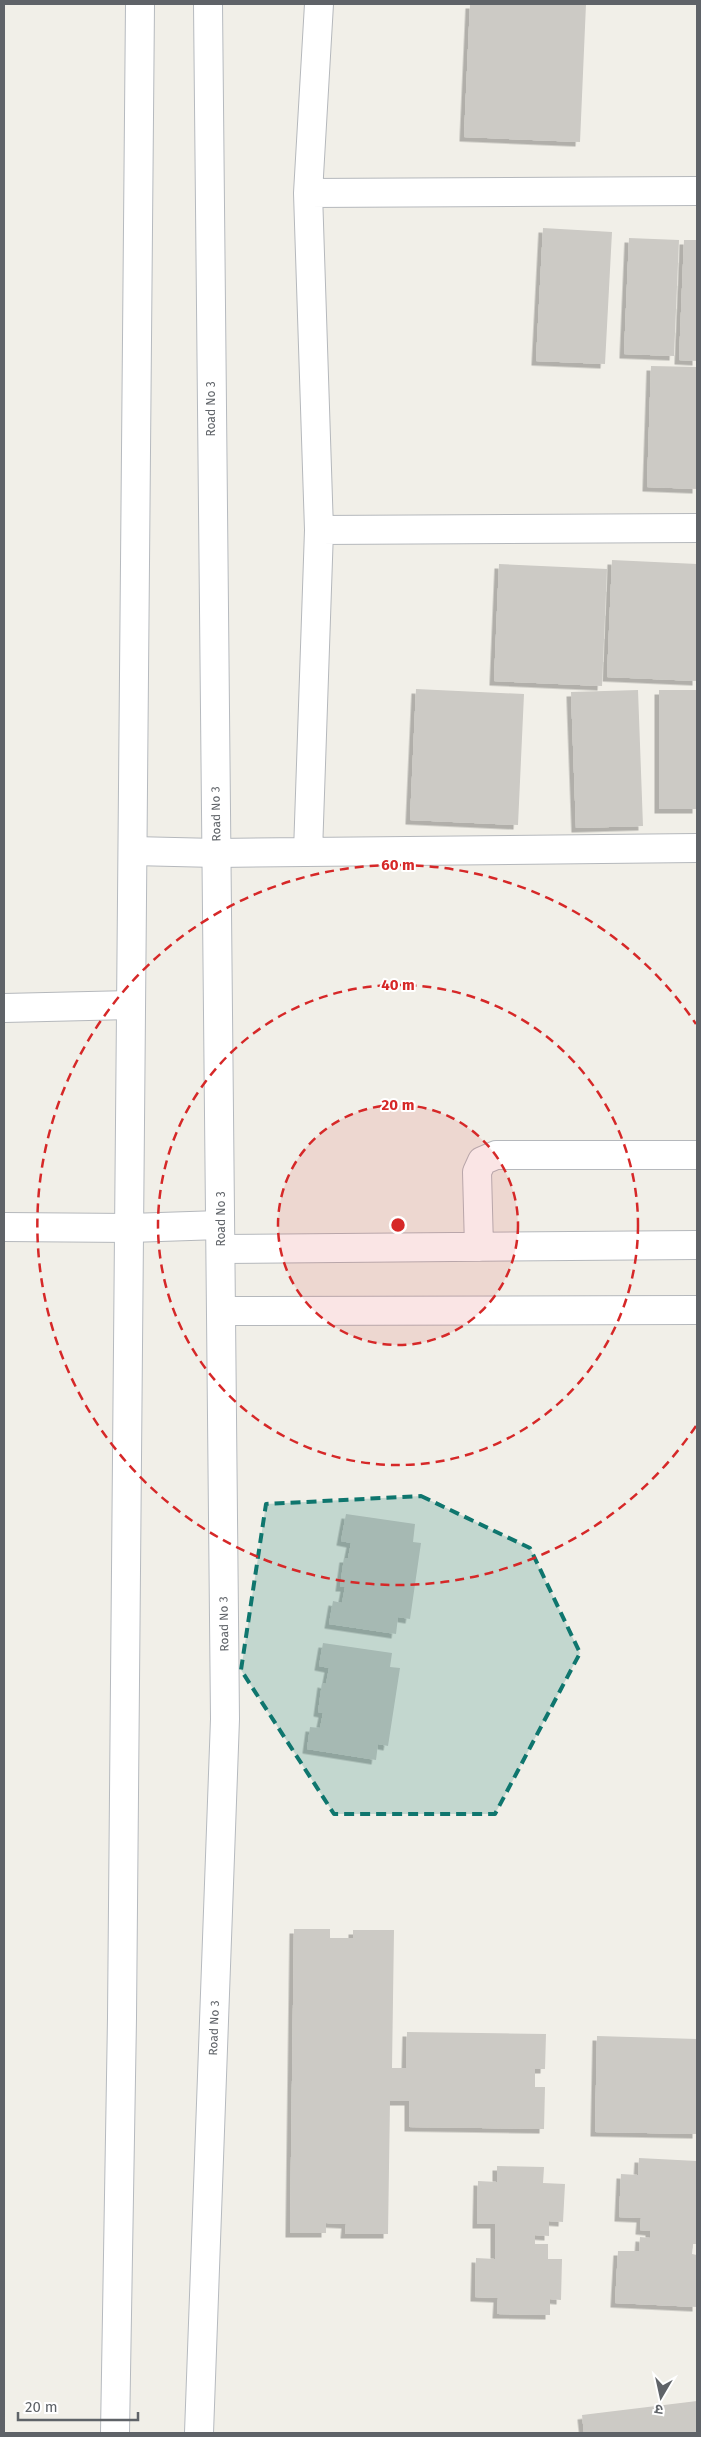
<svg xmlns="http://www.w3.org/2000/svg" width="701" height="2437" font-family="'Fira Sans','Noto Sans Devanagari',sans-serif">
  <style>
    .building { fill: #cccac5; filter: url(#shadow) }
    .lines { fill: none; stroke-linecap: round; stroke-linejoin: round }
    .street-casing { stroke: #b5b8bc; stroke-width: 30 }
    .secondary-casing { stroke: #b6babf; stroke-width: 30 }
    .street { stroke: #fff; stroke-width: 28 }
    .secondary { stroke: #fff; stroke-width: 28 }
    .marked { fill: #0f766e; fill-opacity: 0.2; stroke: #0f766e; stroke-width: 4; stroke-dasharray: 10 6; stroke-linejoin: round }
    .ring { fill: none; stroke: #d62828; stroke-width: 2.5; stroke-dasharray: 9 6 }
    .labels { text-anchor: middle; stroke-width: 4; stroke-linejoin: round; paint-order: stroke }
    .street-label { font-size: 12px; fill: #5f6368; stroke: #fff }
    .centre { fill: #d62828; stroke: #fff; stroke-width: 2.5 }
    .ring-label { font-size: 15px; text-anchor: middle; font-weight: bold; fill: #d62828; stroke: #fff; stroke-width: 4; stroke-linejoin: round; paint-order: stroke }
  </style>
  <defs>
    <filter id="shadow"><feDropShadow dx="-4.5" dy="4.5" stdDeviation="0" flood-color="#0004"/></filter>
  </defs>
  <rect width="100%" height="100%" fill="#f1efe8"/>
  <path class="building" d="M470,4h116l-6,138 -116,-5z
    M543,228l69,4 -7,132 -69,-3z
    M629,238l50,2 -5,116 -50,-2z
    M684,240h13v121l-18,-1z
    M651,366l46,1v122l-50,-2z
    M612,560l85,4v117l-90,-4z
    M499,564l108,5 -5,117 -108,-5z
    M416,689l108,5 -6,131 -108,-5z
    M638,690l5,136 -67,2 -5,-136z
    M659,690h38v119h-38z
    M346,1514l69,10 -2,18 8,1 -11,76 -12,-2 -2,17 -67,-10 4,-23 9,2 3,-16h-5l4,-29h4l3,-15 -10,-2z
    M323,1643l69,10 -2,14 10,1 -12,78 -10,-2 -2,16 -69,-11 3,-22 10,1 3,-15 -5,-1 4,-29 4,1 3,-16 -10,-2z
    M294,1929h36v9h23v-8h41l-2,138h14l1,-36 139,2 -1,35h-10v18h10l-1,42 -135,-2v-26h-19l-2,133h-43l1,-10 -20,-1v10h-36z
    M597,2036l100,3v95l-102,-2z
    M639,2158l58,3v83h-4l-1,10 5,1v52l-82,-4 3,-52h21l1,-14 10,1v-7l-10,-1 1,-12 -22,-1 2,-43 17,1z
    M497,2166l47,1 -1,16 22,1 -2,38 -14,-1v15l-14,-1v9h13v15h14l-1,41 -11,-1v16l-53,-1 1,-16 -23,-1 1,-39 19,1v-35h-18l1,-43 19,1z
    M697,2401v32h-113l-2,-18z"/>
  <g class="lines">
    <g class="street-casing">
      <path id="street" d="M308,193l389,-2
        M319,530l378,-2
        M133,851l83,2 481,-5
        M308,852l11,-322 -11,-337 11,-189
        M4,1008l127,-3
        M4,1227l126,1 90,-3
        M479,1247l-2,-75 5,-11 14,-6h201
        M221,1249l476,-4
        M221,1311l476,-1"/>
    </g>
    <g class="secondary-casing">
      <path id="secondary" d="M115,2433l7,-415 18,-2014
        M199,2433l26,-714 -17,-1715"/>
    </g>
    <use href="#street" class="street"/>
    <use href="#secondary" class="secondary"/>
  </g>
  <path class="marked" d="M421,1496l109,52 50,105 -85,161h-161l-93,-144 25,-166z"/>
  <circle cx="398" cy="1225" r="120" fill="#d62828" fill-opacity=".12"/>
  <g class="ring">
    <circle cx="398" cy="1225" r="120"/>
    <circle cx="398" cy="1225" r="240"/>
    <path d="M696 1426A360 360 0 1 1 696 1024"/>
  </g>
  <g class="labels">
    <g class="street-label">
      <text transform="translate(211 409) rotate(-90)" y="4">Road No 3</text>
      <text transform="translate(216 814) rotate(-91)" y="4">Road No 3</text>
      <text transform="translate(221 1219) rotate(-90)" y="4">Road No 3</text>
      <text transform="translate(224 1624) rotate(-91)" y="4">Road No 3</text>
      <text transform="translate(214 2028) rotate(-88)" y="4">Road No 3</text>
    </g>
  </g>
  <circle cx="398" cy="1225" r="8" class="centre"/>
  <g class="ring-label">
    <text x="398" y="870">60 m</text>
    <text x="398" y="990">40 m</text>
    <text x="398" y="1110">20 m</text>
  </g>
  <rect width="701" height="2437" fill="none" stroke="#5f6368" stroke-width="10"/>
  <g transform="translate(661 2397) rotate(189)" stroke="#ffffff" stroke-width="4" paint-order="stroke">
  <path d="M0-4L9 19L0 12L-9 19Z" fill="#5f6368"/>
  <text y="-8" font-size="14" font-weight="bold" text-anchor="middle" fill="#5f6368">उ</text>
  </g>
  <path d="M18 2412v8h120v-8" fill="none" stroke="#5f6368" stroke-width="2.5"/>
  <text x="25" y="2412" font-size="15" fill="#5f6368" stroke="#ffffff" stroke-width="4" paint-order="stroke">20 m</text>
</svg>
